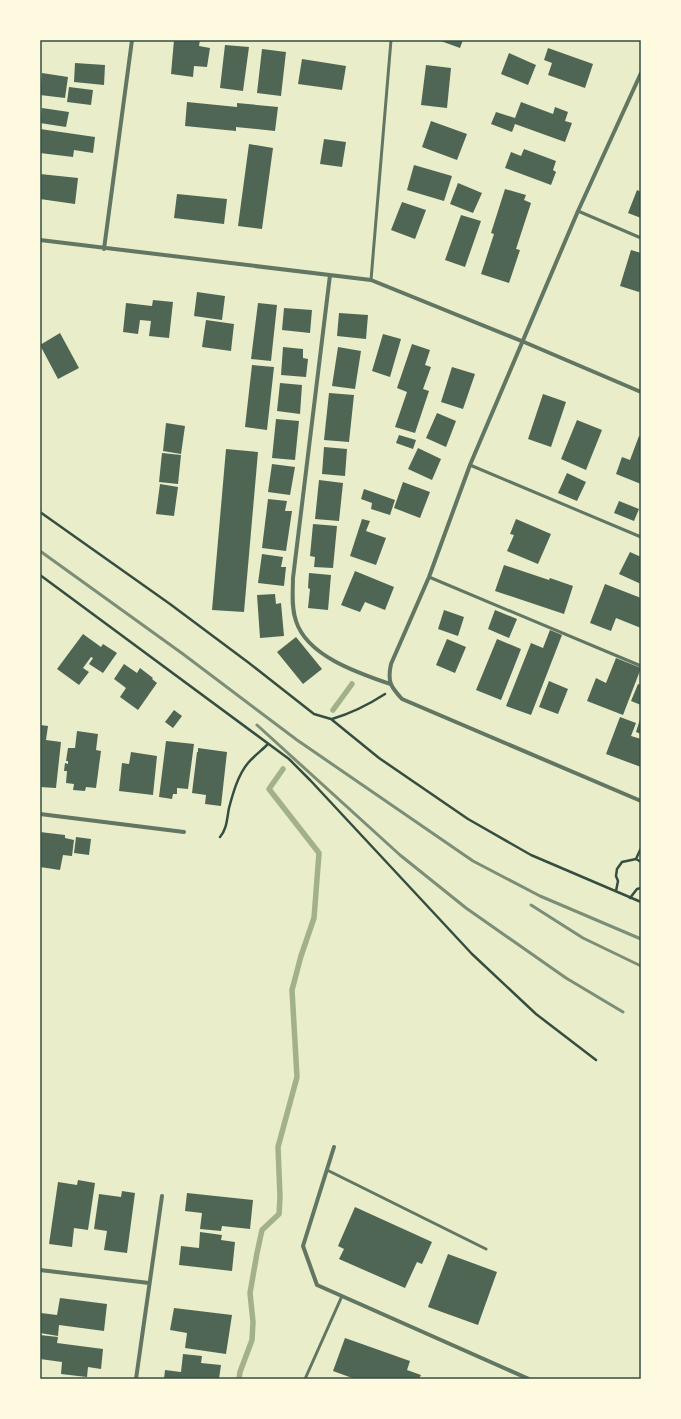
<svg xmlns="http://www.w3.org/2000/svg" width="681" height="1419" font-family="'PT Serif',serif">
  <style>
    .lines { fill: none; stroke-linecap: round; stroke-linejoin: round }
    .stream { stroke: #a3b18a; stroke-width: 5.5 }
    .building { fill: #4f6655 }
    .path { stroke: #344e41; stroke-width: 2.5 }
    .service { stroke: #617663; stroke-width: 3 }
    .minor { stroke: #617663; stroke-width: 4 }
    .rail { stroke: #7c8e77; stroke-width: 3 }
    .neatline { fill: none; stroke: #344e41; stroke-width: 1.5 }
  </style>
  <rect width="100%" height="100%" fill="#e9edc9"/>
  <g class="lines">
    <path class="stream" d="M333,710l19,-26
      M239,1379l1,-7 12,-32 1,-18 -3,-29 7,-40 5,-23 17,-16 1,-17 -2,-50 19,-70 -5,-87 9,-34 13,-38 5,-65 -50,-64 14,-20"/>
  </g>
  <path class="building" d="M174,40h26l-1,6 11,2 -3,19 -13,-1 -1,11 -22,-3z
    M438,40h25l-3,8z
    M225,45l24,2 -6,44 -23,-3z
    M548,48l45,16 -8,24 -37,-13 4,-12 -8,-3z
    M262,49l24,3 -5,44 -24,-3z
    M509,53l27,12 -8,20 -27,-11z
    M302,59l44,7 -4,24 -44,-6z
    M75,63l30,2 -1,20 -30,-3z
    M426,65l25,3 -4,40 -26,-3z
    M42,73l26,4 -3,21 -25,-3z
    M69,87l24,3 -2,15 -24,-3z
    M187,102l50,5v-4l41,4 -3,24 -39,-4v4l-51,-5z
    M521,102l32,12 2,-7 13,5 -3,9 7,2 -7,19 -50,-18 -3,8 -21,-8 5,-12 19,6z
    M42,108l27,4 -3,15 -26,-4z
    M431,121l36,13 -10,26 -35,-13z
    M40,129l55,8 -2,16 -19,-3 -1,7 -33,-4z
    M324,139l22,3 -4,25 -22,-3z
    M249,144l24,4 -11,81 -24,-3z
    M524,149l32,12 -3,9 3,2 -5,13 -46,-17 6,-16 10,4z
    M414,165l38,11 -8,25 -37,-11z
    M40,174l38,4 -3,26 -35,-5z
    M458,183l24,10 -9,20 -23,-9z
    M505,189l21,6 -2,5 7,3 -15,46 4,1 -11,33 -28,-9 13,-40 -3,-1z
    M637,190l4,2v26l-13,-5z
    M177,194l50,5 -3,25 -50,-6z
    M402,202l24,8 -11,29 -24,-9z
    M461,215l20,6 -16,46 -20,-7z
    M631,250l10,3v34l-2,5 -19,-6z
    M197,292l28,4 -3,24 -28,-4z
    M153,300l20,2 -4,36 -20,-2 2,-15 -11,-1 -2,14 -15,-2 3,-29 26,3z
    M258,303l19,2 -6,56 -20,-2z
    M284,308l28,2 -2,23 -28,-3z
    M339,313l29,2 -2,24 -29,-3z
    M206,320l28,4 -3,27 -29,-4z
    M60,333l19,35 -21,11 -18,-34z
    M383,334l18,5 -11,38 -18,-6z
    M412,344l18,6 -5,15 6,2 -8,22 6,2 -14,42 -20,-6 12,-35 -10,-4z
    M283,347l20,2v9l5,1 -2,18 -25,-2z
    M338,347l23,4 -6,38 -23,-3z
    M252,365l22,2 -7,63 -22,-3z
    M452,367l23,7 -12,35 -22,-7z
    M280,383l22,2 -2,29 -23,-3z
    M329,393l25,2 -5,47 -25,-2z
    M543,394l23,8 -15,45 -23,-8z
    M437,413l19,8 -10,26 -20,-9z
    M276,419l23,2 -4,39 -23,-2z
    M577,420l25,10 -16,40 -25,-11z
    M166,423l19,3 -4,28 -18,-3z
    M399,435l17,5 -3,9 -17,-6z
    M639,436l2,1v47l-25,-10 6,-17 8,3z
    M324,447l23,2 -2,27 -23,-2z
    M418,448l23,11 -9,21 -24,-11z
    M226,449l32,3 -14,160 -32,-2z
    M162,453l19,2 -3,29 -19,-2z
    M272,464l23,3 -5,28 -22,-3z
    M567,473l19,9 -9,19 -19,-8z
    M319,480l24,3 -4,38 -24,-2z
    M403,482l27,10 -10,26 -26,-10z
    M160,484l18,3 -4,29 -18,-2z
    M364,489l31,11 -5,15 -19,-6 1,-6 -11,-4z
    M268,499l19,2 -2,10h7l-6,40 -24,-3z
    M619,501l20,8 -5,12 -20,-8z
    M362,519l8,2 -4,10 20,7 -10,27 -26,-9z
    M516,519l35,15 -13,30 -31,-13 7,-16 -4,-1z
    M313,524l24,2 -4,42 -19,-1 1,-10 -5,-1z
    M630,552l11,5v27l-22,-10z
    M262,554l21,3 -2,10h5l-2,19 -26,-3z
    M504,565l45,15 1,-2 23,8 -9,28 -69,-23z
    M355,571l39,16 -9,23 -20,-8 -5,10 -19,-7z
    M309,573l22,2 -3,35 -20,-2 2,-19 -2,-1z
    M605,584l36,14v30l-25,-10 -5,13 -21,-8z
    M275,594l1,10 5,-1 3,33 -24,2 -3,-43z
    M444,610l20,7 -6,19 -20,-7z
    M495,610l22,9 -8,19 -21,-9z
    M550,630l12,5 -31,80 -25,-9 25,-63 12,5z
    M83,634l18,13 2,-3 14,9 -14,20 -14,-9 4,-6 -2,-1 -8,11 6,4 -10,13 -22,-16z
    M296,637l26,32 -19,15 -26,-32z
    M447,639l19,8 -11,26 -19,-8z
    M497,639l24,10 -20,51 -25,-10z
    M616,658l25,10 -18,47 -36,-14 9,-23 10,5z
    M124,664l13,9 3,-5 13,10 -1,1 5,4 -19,27 -18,-13 6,-9 -12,-9z
    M549,681l19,8 -10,25 -19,-7z
    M638,684l3,1v20l-10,-4z
    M174,710l8,6 -9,12 -8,-6z
    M641,716v18l-5,-2z
    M620,717l16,6 -5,13 10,3v28l-35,-13z
    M40,725l8,1 -2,14 15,2 -5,46 -16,-1z
    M77,731l21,3 -2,16 5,1 -5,37 -10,-1 -1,4 -12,-1 1,-6 -8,-1 1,-12h-3l1,-8 3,1v-3h-2l2,-13h7z
    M166,741l28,3 -6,45 -11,-1v6h-4l-1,5 -13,-2z
    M198,748l29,4 -6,54 -16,-2 1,-9 -14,-2 5,-41h1z
    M131,752l26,4 -4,39 -34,-4 3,-28 7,1z
    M40,832l25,3v3l9,2 -2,16 -9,-1 -3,15 -20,-3z
    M76,837l15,2 -2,16 -15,-2z
    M78,1180l17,3 -7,47 -14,-2 -2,19 -23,-3 9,-62 19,3z
    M122,1191l13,2 -8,60 -23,-3 3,-19 -13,-2 5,-35 22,3z
    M187,1193l66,7 -3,29 -28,-3 -1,5 -21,-2 2,-16 -17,-2z
    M355,1207l77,35 -10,22 -5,-2 -12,26 -66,-29 5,-10 -6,-3z
    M200,1232l22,3 -1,5 14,2 -3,29 -53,-6 2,-19 18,2z
    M448,1254l49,18 -19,53 -50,-18z
    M60,1298l47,6 -3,27 -45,-6 -1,11 -18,-3 1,-20 16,2z
    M174,1308l58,7 -6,39 -41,-6 2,-15 -17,-3z
    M40,1335l18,2 -1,6 46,6 -2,20 -13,-2 -1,10 -26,-3 1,-12 -22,-3z
    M345,1338l65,23 -3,9 14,5 -2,4h-64l-22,-8z
    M183,1354l19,2 -1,7 20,2 -2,14h-55l1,-9 16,2z"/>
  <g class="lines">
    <path class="path" d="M40,512l130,92 79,59 65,51 17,5 48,39 89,61 63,36 110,47
      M40,575l249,184 21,21 162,174 64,60 60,46
      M332,719c20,-6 36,-14 53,-25
      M220,837c7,-8 7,-19 9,-29 4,-15 9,-33 19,-45 6,-7 14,-13 20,-19
      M636,859l5,3
      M616,891l2,-10 -2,-5 1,-7 5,-7 14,-3 5,-11
      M630,898l7,-9 4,-1"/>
    <path class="service" d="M578,211l63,27
      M371,280l20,-240
      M470,465l171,72
      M429,577l212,89
      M327,1170l159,79
      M305,1379l37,-83"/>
    <path class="minor" d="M641,73l-63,138 -108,254 -41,112 -38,87c-4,18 0,23 11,35l239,102
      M40,240l331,40 153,62 117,50
      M104,249l28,-209
      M330,275l-37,303c0,14 -2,29 3,43 11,35 62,52 94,63
      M40,814l144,18
      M334,1147l-31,99 14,39 212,94
      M40,1270l109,13
      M136,1379l26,-183"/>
    <path class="rail" d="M40,551l143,103 114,86 176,121 67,35 101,43
      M257,725l143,130 66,53 100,70 57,34
      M531,905l52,33 58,28"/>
  </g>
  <rect width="681" height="1419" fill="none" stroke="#fefae0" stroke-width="82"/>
  <rect x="41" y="41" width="599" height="1337" class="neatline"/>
</svg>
